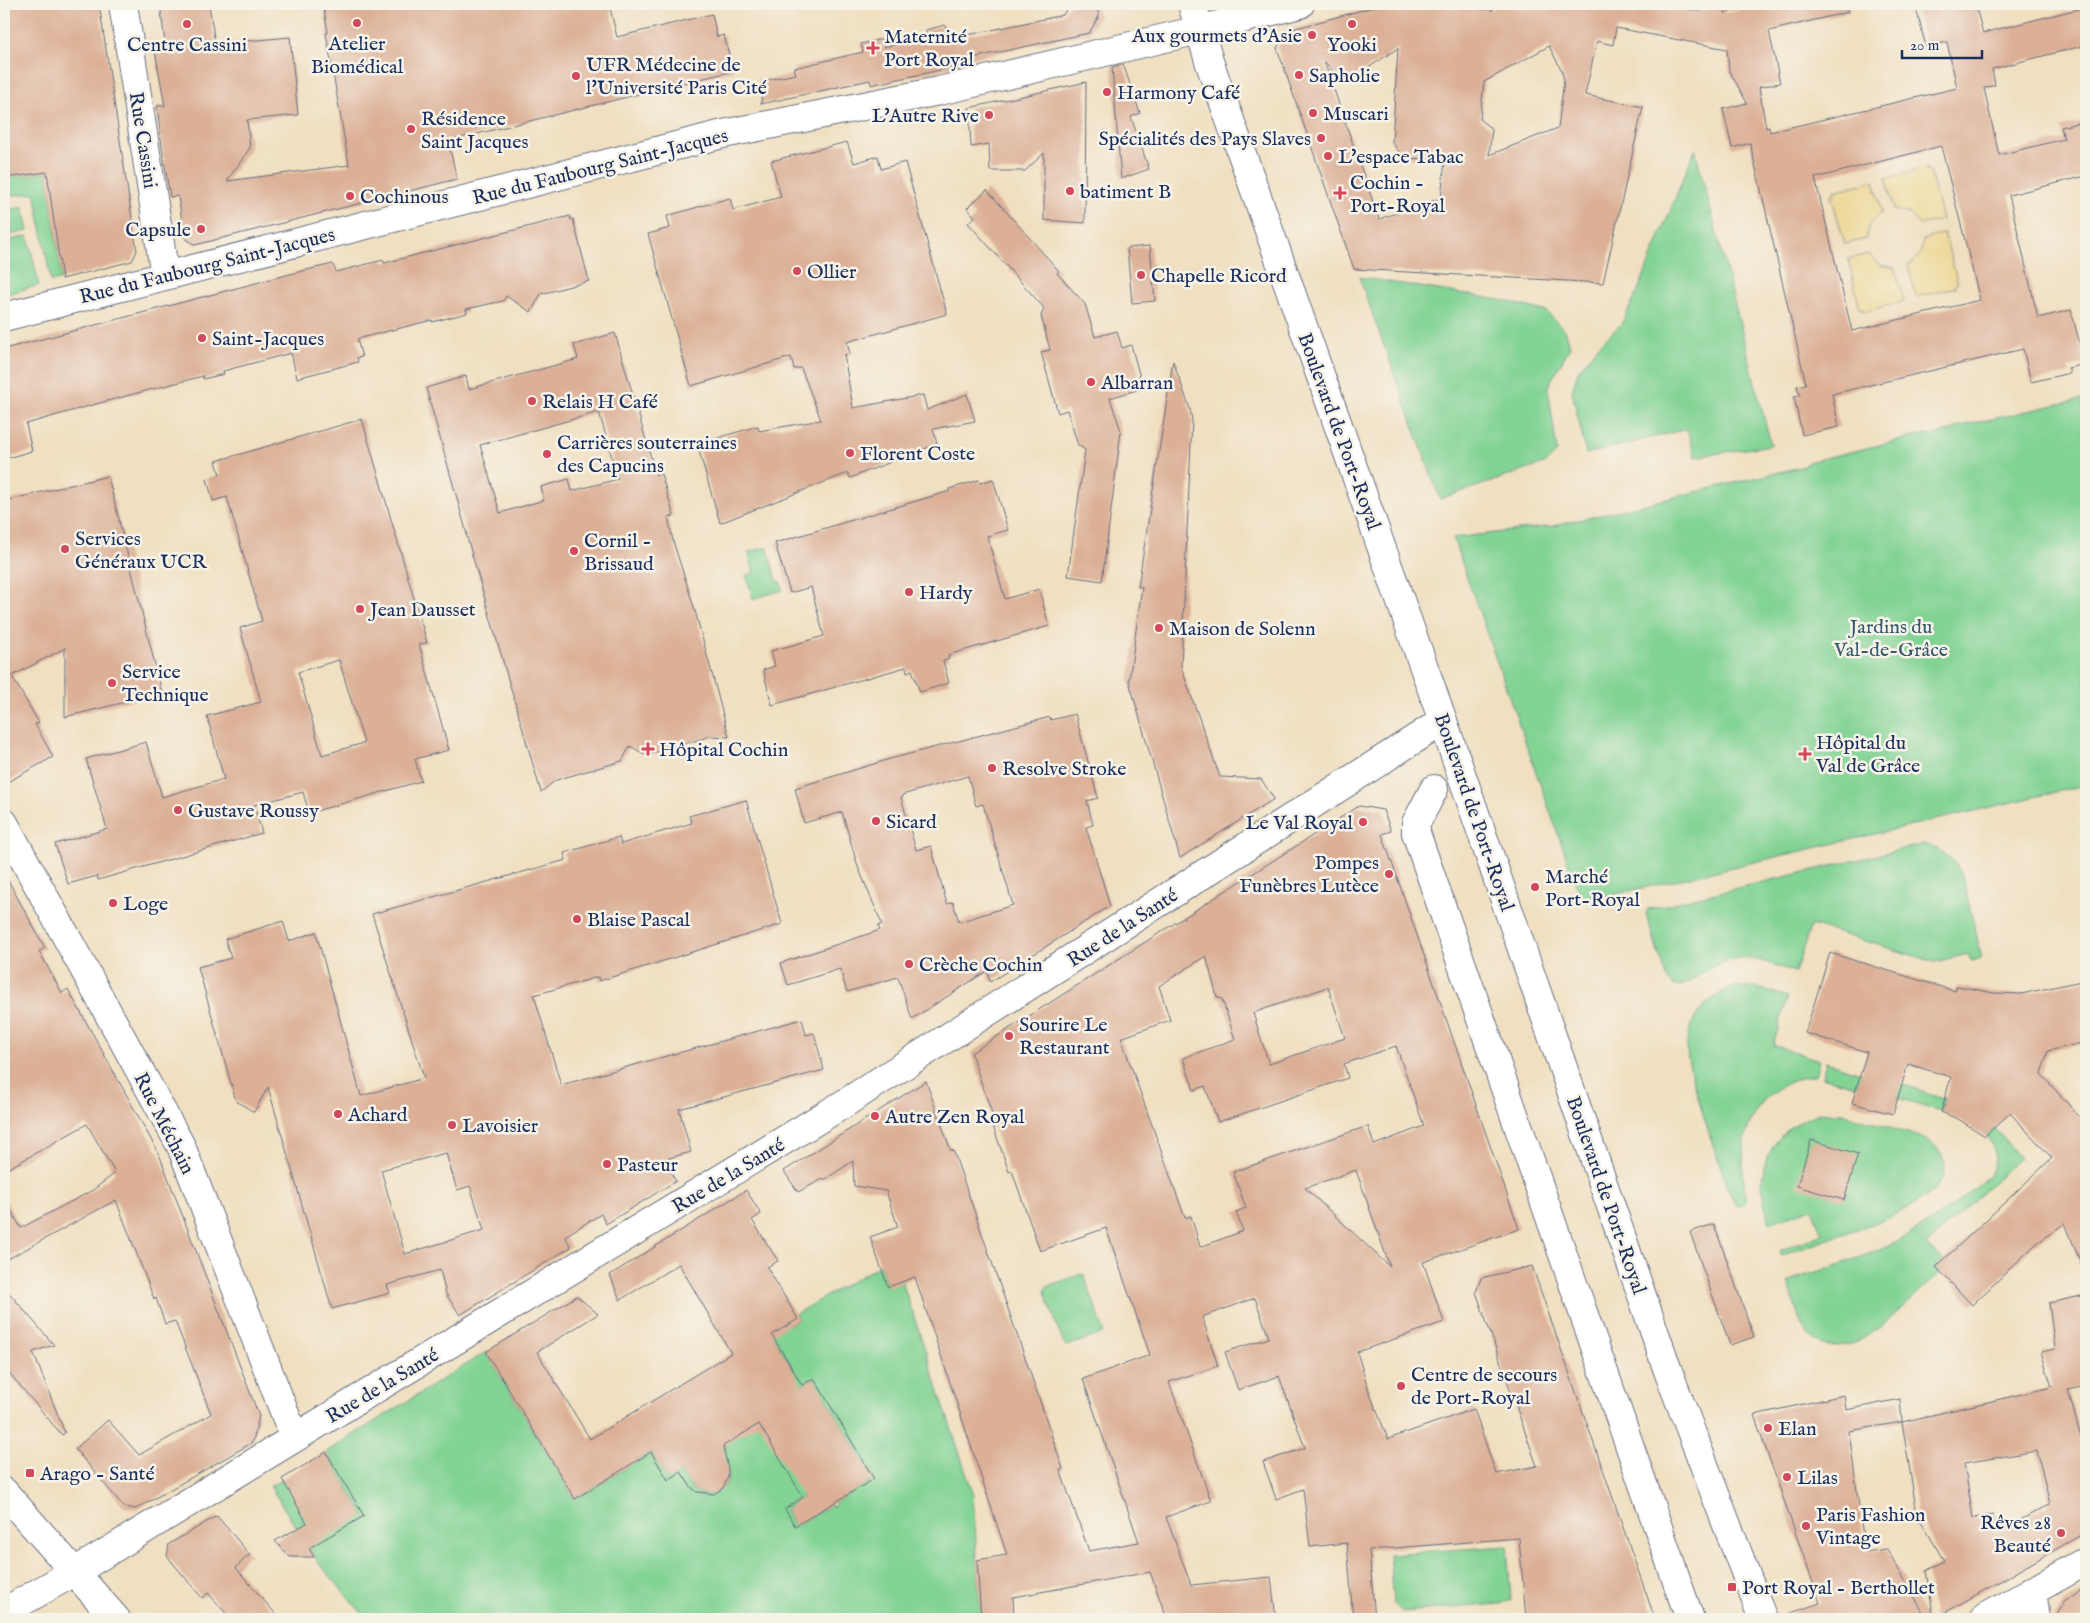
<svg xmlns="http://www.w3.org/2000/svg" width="2090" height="1623" font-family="'IM FELL English',serif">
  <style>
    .green { fill: #82d394; stroke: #4e8179 }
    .sand { fill: #eeda9e; stroke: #84847e }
    .building { fill: #dcb097; fill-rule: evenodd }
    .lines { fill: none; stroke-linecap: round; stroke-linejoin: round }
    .minor-casing { stroke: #666d80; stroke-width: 30 }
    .tertiary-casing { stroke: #666d80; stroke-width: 30 }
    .secondary-casing { stroke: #666d80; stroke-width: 30 }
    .minor { stroke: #fff; stroke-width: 28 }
    .tertiary { stroke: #fff; stroke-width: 28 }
    .secondary { stroke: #fff; stroke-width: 28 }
    .poi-dot { fill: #d1495b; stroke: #f7f3e8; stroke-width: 2 }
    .labels { text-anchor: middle; stroke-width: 5; stroke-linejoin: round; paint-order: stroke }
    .poi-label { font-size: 20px; fill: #1b2f5e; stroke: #f7f3e8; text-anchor: start }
    .street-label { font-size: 20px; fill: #1b2f5e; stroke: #f7f3e8 }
    .park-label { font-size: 20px; fill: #35586c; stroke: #f7f3e8 }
  </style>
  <rect width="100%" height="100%" fill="#f7f3e8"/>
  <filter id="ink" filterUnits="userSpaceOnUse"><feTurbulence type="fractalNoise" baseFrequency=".02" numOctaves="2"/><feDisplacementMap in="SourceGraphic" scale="10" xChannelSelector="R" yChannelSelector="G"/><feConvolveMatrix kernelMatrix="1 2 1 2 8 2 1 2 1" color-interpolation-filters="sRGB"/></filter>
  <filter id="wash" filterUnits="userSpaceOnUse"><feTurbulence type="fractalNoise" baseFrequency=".0096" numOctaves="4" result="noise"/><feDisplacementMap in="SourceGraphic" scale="20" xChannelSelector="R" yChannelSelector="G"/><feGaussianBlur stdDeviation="1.12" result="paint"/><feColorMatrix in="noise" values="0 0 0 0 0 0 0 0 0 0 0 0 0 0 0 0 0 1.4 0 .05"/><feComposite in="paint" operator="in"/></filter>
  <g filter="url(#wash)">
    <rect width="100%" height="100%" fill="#f0dfc0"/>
    <path class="green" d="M1695,149l76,296 -76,12 -8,-28 -101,25 -14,-63 6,-20 22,-27 22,-21 17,-35z
      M47,172l15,107 -11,3 -16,-89 -31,3v-18z
      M23,207l5,24 -24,5v-25z
      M28,236l11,49 -35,10v-54z
      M1359,277l147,24 41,11 19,20 4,15 -22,39 9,66 -13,12 -104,35z
      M2077,400h5l4,19v366l-504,117 -129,-364 100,-12 252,-60 3,-4 118,-28 3,2 25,-6 2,-3z
      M767,547l10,34h3l3,9 -30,9 -7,-24 8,-2 -6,-21z
      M1924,844c19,7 29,13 38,31l20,83 -11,3 -3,-7 -33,8 -124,-37 -16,47c-17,-5 -39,-16 -57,-13 -10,2 -21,5 -30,10 -9,5 -20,17 -31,17 -5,0 -8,-5 -11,-9l-20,-63 2,-5z
      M1734,987h21l33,10 -15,48 46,15 -4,15c-9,2 -19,4 -27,8 -49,24 -48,72 -42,119l-6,4 -5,-1c-15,-39 -29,-78 -40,-118 -4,-14 -9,-30 -8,-45 3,-28 23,-45 47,-55z
      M1826,1062l55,17 -3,8 -20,-6 -2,5 -34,-9z
      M1894,1082l50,16 -3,13 -43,-13 1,-5z
      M1821,1113h20l86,26c61,48 -51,84 -84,95 -21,7 -42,15 -62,22l-2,-5 43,-17 -10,-26 -42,15c-2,-8 -6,-17 -7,-26 -6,-42 19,-73 58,-84z
      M1994,1128l26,29 -93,87 16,17 -7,6 5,5c-23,19 -57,57 -83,69 -16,8 -41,7 -52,-9 -9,-14 -13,-36 -18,-51 34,-11 69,-21 101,-36 29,-14 56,-32 81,-53 6,-5 15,-11 20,-18 8,-12 5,-28 -4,-39z
      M880,1265l8,21 14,-5 71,212 8,126h-614l-49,-57 -48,-76 12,-7 82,37 -38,-64 160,-100 89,147 76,-47 17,28 13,-8c4,5 7,12 11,17 15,13 39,1 36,-18 -1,-8 -6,-15 -10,-22l13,-8 22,-51 50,107 -18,12 10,17 36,-21 2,2 3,-2 -2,-2 40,-24 -60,-101 -21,12 -1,-23 -23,-37 22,-6 7,-5 -3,-5z
      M1082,1274l2,1 20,56 -1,3 -37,12 -3,-3 -18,-51 1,-4 4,-3z
      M1507,1546l4,54 -12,4 -97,8 -9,-9 -4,-49z"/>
    <path class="sand" d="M1926,168l1,3h3l12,49 -22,5 -10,-11 -16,-4 -8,-32z
      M1874,181l8,32c-10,6 -16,14 -16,26l-21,5 -14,-49 4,-1 -1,-3z
      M1944,233l14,50 -3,1 1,3 -40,10 -8,-32c10,-5 15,-14 15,-25z
      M1869,254l10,11 16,3 9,33 -40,11 -1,-4 -3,1 -12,-50z"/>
    <g id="blocks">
      <path class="building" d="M4,4h95l38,247 -5,10 -70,18 -15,-107 -43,6z
        M160,4h49l6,40 75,-7 8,78 -51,5 3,28 -23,33 122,-16 -23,-132h2l-5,-29h286l8,33 95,-23 5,23 7,-2 9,36 -285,70 9,38 -262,66 -10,-7 -7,-42 -8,1 -8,-50 -5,-41h8l-10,-55 11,-1z
        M1070,4h26l3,12 -10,17 -122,26 -4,6 -92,20 -1,-5 -109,24 1,-23 34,-7 -2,-6 69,-16 -2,-8 21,-5 2,8 43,-9 -1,-8 19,-5 4,14 114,-24z
        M1384,4h40l69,6v-6h170l38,7 2,-7h24l-2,9 36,-9h86l1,8 -79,19 11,52 -21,4 7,41 3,-1 1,5 187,-44 -10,-46 -21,5 -11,-43h60l8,29 103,-26v38l-94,24 3,16 -11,3 15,67 65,-16 -3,-12 25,-6v55l-77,19 29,123 33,-8 14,54 -17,4 2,5 -39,9 -8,-33 -191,45 7,33 -37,8 -8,-38 6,-1 -3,-10 9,-2 -56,-241 -18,5 -9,-39 24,-6 -18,-33 -2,-21 -111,-21 -3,17 -16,-4 -12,54 58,12 -40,176 -249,-14 -77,-221 9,-17zM1549,46l12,23 3,11 -6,48 -69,27 3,-26 -12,-9 4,-38zM1398,48l-6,95 12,15 41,2 -4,38 -62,21 -55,-158 20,23zM1941,146l39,154 -128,31 -37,-153z
        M1123,64l17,49 -9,4 18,52 -28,10 -9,-112z
        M1086,82l-1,141 -41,-3v-67l-19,18h-35l-1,-27 -18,3 -2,-39z
        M847,142l7,21 24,-7 3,13 24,-7 42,152 -100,28 3,12 -6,1 9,53 70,-13 4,15 40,-16 8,27 -42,8 4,15 -87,34 -2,-5 -128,50 -23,-79 61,-18 1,5 62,-11 -20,-52 -7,1 -3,-12 -100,29 -43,-152 22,-6 -3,-12 52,-15 11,-3 3,12 48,-13 -10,-36z
        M987,190l72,81 -2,2 28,31 10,33 22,-6 5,17 9,-3 12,43 -33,10 11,33 -19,150 -34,-5 17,-126 -7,-5 -11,-35 -9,3 -17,-61 9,-2 -9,-34 3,-8 -76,-85 7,-6 -8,-9z
        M570,216l1,4 2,-1 16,62 -48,13 -10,18 -25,-16 -3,5 -37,8 1,4 -35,9v-2l-75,19 5,18 -5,1 1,4 -61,16 -6,-25 -68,18 1,3 -21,5v-3l-100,26 -77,22 6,27 -28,8v-110l294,-77 35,-8 3,8 47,-12 1,3z
        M1150,246l5,55 -23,2 -5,-55z
        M615,333l41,142 5,-1 13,42 -6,1 5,24 21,66 35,130 -18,-1 -65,19 -16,-9 -8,15 -66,19 -15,12 -75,-258h1l-41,-146 40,-12 3,13 109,-30 -4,-14zM599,412l19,67 -46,12 -3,-12 -28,8 3,13 -44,13 -20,-68z
        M1173,361l17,48 2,11 -11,247 39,110 41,2 13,20 -94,59 -51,-177 13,-94h-4z
        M362,419l65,224 -8,1 30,106 -34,9 6,22 -112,32 -6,-21 -49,13 8,28 -164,47 -1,-4 -29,8 -13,-40 52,-15 -21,-70 60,-17 16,55 62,-18 -17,-63 54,-14 -21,-74 22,-7 -35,-124 -14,4 -6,-22 13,-4 -4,-14zM339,660l25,83 -42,12 -24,-83z
        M108,476l54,217 -97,24v-69l-53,28 27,47 -4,1 18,33 -49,27v-281l5,-1v-2z
        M993,479l15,51 -21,6 18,63 34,-10 10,37 -101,29 1,4 -6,2 6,22 -29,9 -8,-22 -5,2 -1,-5 -134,38 -9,-35 12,-4 -4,-15 53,-15 -13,-49 -21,6 -15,-50 175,-52 -1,-2 30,-9 1,3z
        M1075,714l23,84 -11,3 6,24 -7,2 24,79 -120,76 -3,-11 -75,48 -14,-42 -51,15 -7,-23 -52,16 -7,-22 99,-33 -2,-4 4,-2 -24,-57 -16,-55 -38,11 -9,-35 95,-29 160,-42 1,3zM968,776l8,30 7,-2 30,101 -54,17 -6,-20 -6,2 -16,-58 -15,4 -15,-53h2l-1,-2z
        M746,800l36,124 -183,57 -1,-4 -64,18 27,90 241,-66 4,16 8,-2 10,37 -145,39 12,43 -29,8 14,21 -70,43 -5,-10 -36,22 6,11 -111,68 -14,-21 -6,-24 -53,15 3,8 -58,16 -64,-222 -14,25 -18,-11 -38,-134 33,-9 -6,-19 58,-18 6,20 27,-9 45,164 63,-18 -52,-164 194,-54 -2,-7 55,-16 2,7 71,-21 -3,-7zM446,1153l11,37 13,-4 14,44 -79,24 -24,-84z
        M1359,806l24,4 8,21 -9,3 137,395 -96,33 21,60 -87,30 13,42 18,45 86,-30 22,65 41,-8 -61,-174 5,-14 51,-12 123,353h-129l-7,-81 -150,12 6,69h-22l-6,-76 -37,4 -7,-58 -27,10 -13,-37 42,-14 -26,-72 -41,14 -13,-38 44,-14 -14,-40 -53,19 16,49 -49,16 42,119 -45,16 25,68 80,-8 5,42h-109l-17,-47 -137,25 1,22h-33l-4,-59 30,-5 -92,-278 -27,10 -18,-50 28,-10 -12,-36 -32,-5 -1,-25 -29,19 -1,-1 -25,13 -14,-21 142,-90 25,70 2,-1 87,251 23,68 -3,1 29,81 50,-9 -56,-163 67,-24 -44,-127 -66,23 -28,-80 -3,1 -16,-46 3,-1 -25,-72zM1206,956l11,41 5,2 13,40 -52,19 11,32 11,-4 13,36 130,-44 -4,-14 52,-18 28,80 -50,19 -6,-19 -135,46 13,36 -10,4 7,19 -43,16 -9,-31 -6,2 -64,-180 49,-18 -11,-34zM1328,987l17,51 -76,26 -16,-51zM1356,1170l34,97 -85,-79z
        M4,873l41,75 -6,3 23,42 6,-4 91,165 100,262 -6,25 -3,3 -114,65 -12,-2 -49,-58 33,-29 31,35 72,-41 -36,-93 -10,3 -9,-26 -2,1 -38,-99 -112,61v-63l17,30 72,-38 22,-17 -28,-49 -83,47z
        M1830,953l125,38 2,-5 37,7 27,1 65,-14v62l-38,9 -7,23 45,50v150h-1l-20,-51 -29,21 -64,61 -36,-38 116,-109 -42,-45 -25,23 -27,-17 -17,-7 10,-35 -43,-13 -15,50 -41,-11 15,-51 -62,-19z
        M1811,1140l47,14 -14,46 -47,-14z
        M746,1190l15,24 -9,6 26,41 -11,6 31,52 -26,16 30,50 12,-7 60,101 -79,47 -10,-17 18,-12 -44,-73 -36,22 5,23v8l-5,11 -9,6 -17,-2 -6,-5 -10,-15 -13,8 -17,-28 -76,47 -89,-147 91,-56 21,18 -61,38 53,87 141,-86 -52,-89 -59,36 -10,-25z
        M1714,1224l40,113 -24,8 -40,-113z
        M4,1287l50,58 -21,7 32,81 -3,2 -58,-68z
        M2086,1295v91l-18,4 18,66v76l-152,87 -8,-48 18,-10 -23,-40h-3l-16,-99 150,-35 -11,-35 14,-3 -6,-46zM2037,1451l13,53 -54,29 -3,-18 -20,3 -9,-55z
        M1844,1395l2,15 54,-11 2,23 -53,9 16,121 22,-3 40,70h-145v-3l38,-13 -66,-188z
        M326,1452l38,64 -55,32 5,9h-24l-15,-16 32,-18 -25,-44z
        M217,1516l34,40h-4l-11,12 44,51h-49l-23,-26 -6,5 -35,-42 2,-12z
        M2086,1588v31h-32l9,-17z"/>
    </g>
  </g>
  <g filter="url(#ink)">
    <use href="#blocks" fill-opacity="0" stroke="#666d80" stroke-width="1"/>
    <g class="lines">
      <g class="minor-casing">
        <path id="minor" d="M123,4l42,272
          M4,317l719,-183 216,-43 260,-61 101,-26
          M1434,789l-18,34v10l274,786
          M4,823l177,323 113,291
          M2032,1591l4,28
          M4,1612l72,-41 766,-466 601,-384"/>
      </g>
      <g class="tertiary-casing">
        <path id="tertiary" d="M1983,1619l103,-58"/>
      </g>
      <g class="secondary-casing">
        <path id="secondary" d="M1192,4l17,57 234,660 225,650 95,248
          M4,1492l112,127"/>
      </g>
      <use href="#minor" class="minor"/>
      <use href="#tertiary" class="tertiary"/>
      <use href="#secondary" class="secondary"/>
    </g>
  </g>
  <g class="poi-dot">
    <circle cx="357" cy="23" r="5"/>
    <circle cx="187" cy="24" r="5"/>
    <circle cx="1352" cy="24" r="5"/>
    <circle cx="1312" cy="35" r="5"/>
    <path d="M870.5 40.5h5v5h5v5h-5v5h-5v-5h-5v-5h5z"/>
    <circle cx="1299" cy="75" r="5"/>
    <circle cx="576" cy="76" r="5"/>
    <circle cx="1107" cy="92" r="5"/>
    <circle cx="1313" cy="113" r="5"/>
    <circle cx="989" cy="115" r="5"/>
    <circle cx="411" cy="129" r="5"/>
    <circle cx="1321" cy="138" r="5"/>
    <circle cx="1328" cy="156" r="5"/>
    <circle cx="1070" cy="191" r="5"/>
    <path d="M1337.5 185.5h5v5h5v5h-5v5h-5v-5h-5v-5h5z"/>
    <circle cx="350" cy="196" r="5"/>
    <circle cx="201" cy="229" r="5"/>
    <circle cx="797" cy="271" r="5"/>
    <circle cx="1141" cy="275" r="5"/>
    <circle cx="202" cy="338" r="5"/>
    <circle cx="1091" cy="382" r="5"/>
    <circle cx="532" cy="401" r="5"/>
    <circle cx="850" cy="453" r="5"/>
    <circle cx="547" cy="454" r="5"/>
    <circle cx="65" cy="549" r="5"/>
    <circle cx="574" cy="551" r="5"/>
    <circle cx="909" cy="592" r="5"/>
    <circle cx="360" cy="609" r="5"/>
    <circle cx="1159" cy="628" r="5"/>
    <circle cx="112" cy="683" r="5"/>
    <path d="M645.5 741.5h5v5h5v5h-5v5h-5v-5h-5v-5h5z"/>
    <path d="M1802.5 746.5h5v5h5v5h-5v5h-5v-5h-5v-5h5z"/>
    <circle cx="992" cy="768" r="5"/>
    <circle cx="178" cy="810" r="5"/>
    <circle cx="876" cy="821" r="5"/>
    <circle cx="1363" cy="822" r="5"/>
    <circle cx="1389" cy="874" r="5"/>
    <circle cx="1535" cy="887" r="5"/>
    <circle cx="113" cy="903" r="5"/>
    <circle cx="577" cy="919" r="5"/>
    <circle cx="909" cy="964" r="5"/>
    <circle cx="1009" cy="1036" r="5"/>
    <circle cx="338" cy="1114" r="5"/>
    <circle cx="875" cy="1116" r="5"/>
    <circle cx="452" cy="1125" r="5"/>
    <circle cx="607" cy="1164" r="5"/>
    <circle cx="1401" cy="1386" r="5"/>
    <circle cx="1768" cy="1428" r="5"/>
    <rect x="25" y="1468" width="10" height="10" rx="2.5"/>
    <circle cx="1787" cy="1477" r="5"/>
    <circle cx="1806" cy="1526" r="5"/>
    <circle cx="2061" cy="1533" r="5"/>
    <rect x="1727" y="1582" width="10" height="10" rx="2.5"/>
  </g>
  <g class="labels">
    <g class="poi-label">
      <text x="1302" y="42" text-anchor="end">Aux gourmets d'Asie</text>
      <text x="884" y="43">Maternité<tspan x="884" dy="23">Port Royal</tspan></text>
      <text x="357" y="50" text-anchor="middle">Atelier<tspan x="357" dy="23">Biomédical</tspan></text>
      <text x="187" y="51" text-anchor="middle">Centre Cassini</text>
      <text x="1352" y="51" text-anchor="middle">Yooki</text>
      <text x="586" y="71">UFR Médecine de<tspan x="586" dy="23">l'Université Paris Cité</tspan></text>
      <text x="1309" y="82">Sapholie</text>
      <text x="1117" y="99">Harmony Café</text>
      <text x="1323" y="120">Muscari</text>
      <text x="979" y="122" text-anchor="end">L'Autre Rive</text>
      <text x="421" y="125">Résidence<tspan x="421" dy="23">Saint Jacques</tspan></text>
      <text x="1311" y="145" text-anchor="end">Spécialités des Pays Slaves</text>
      <text x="1338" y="163">L'espace Tabac</text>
      <text x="1350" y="189">Cochin -<tspan x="1350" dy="23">Port-Royal</tspan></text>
      <text x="1080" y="198">batiment B</text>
      <text x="360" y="203">Cochinous</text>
      <text x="191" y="236" text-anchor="end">Capsule</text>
      <text x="807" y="278">Ollier</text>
      <text x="1151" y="282">Chapelle Ricord</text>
      <text x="212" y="345">Saint-Jacques</text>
      <text x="1101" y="389">Albarran</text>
      <text x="542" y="408">Relais H Café</text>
      <text x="557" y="449">Carrières souterraines<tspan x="557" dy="23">des Capucins</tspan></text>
      <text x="860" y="460">Florent Coste</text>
      <text x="75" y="545">Services<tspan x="75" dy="23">Généraux UCR</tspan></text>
      <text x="584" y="547">Cornil -<tspan x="584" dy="23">Brissaud</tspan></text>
      <text x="919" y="599">Hardy</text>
      <text x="370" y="616">Jean Dausset</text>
      <text x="1169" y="635">Maison de Solenn</text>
      <text x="122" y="678">Service<tspan x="122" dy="23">Technique</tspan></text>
      <text x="1816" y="749">Hôpital du<tspan x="1816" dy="23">Val de Grâce</tspan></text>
      <text x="659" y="756">Hôpital Cochin</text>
      <text x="1002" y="775">Resolve Stroke</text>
      <text x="188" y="817">Gustave Roussy</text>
      <text x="886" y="828">Sicard</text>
      <text x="1353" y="829" text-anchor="end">Le Val Royal</text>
      <text x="1379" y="869" text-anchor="end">Pompes<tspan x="1379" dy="23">Funèbres Lutèce</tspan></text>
      <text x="1545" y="883">Marché<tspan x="1545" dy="23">Port-Royal</tspan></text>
      <text x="123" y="910">Loge</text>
      <text x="587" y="926">Blaise Pascal</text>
      <text x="919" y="971">Crèche Cochin</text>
      <text x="1019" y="1031">Sourire Le<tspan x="1019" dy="23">Restaurant</tspan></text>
      <text x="348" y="1121">Achard</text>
      <text x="885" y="1123">Autre Zen Royal</text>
      <text x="462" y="1132">Lavoisier</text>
      <text x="617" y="1171">Pasteur</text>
      <text x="1411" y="1381">Centre de secours<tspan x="1411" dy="23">de Port-Royal</tspan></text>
      <text x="1778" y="1435">Elan</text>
      <text x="40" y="1480">Arago - Santé</text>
      <text x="1797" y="1484">Lilas</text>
      <text x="1816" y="1521">Paris Fashion<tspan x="1816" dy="23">Vintage</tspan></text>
      <text x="2051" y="1529" text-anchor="end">Rêves 28<tspan x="2051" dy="23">Beauté</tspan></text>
      <text x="1742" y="1594">Port Royal - Berthollet</text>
    </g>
    <g class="street-label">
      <text transform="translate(144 140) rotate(81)" y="7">Rue Cassini</text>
      <text transform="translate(600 166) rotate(-14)" y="7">Rue du Faubourg Saint-Jacques</text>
      <text transform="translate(207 265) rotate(-14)" y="7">Rue du Faubourg Saint-Jacques</text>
      <text transform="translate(1340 431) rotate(70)" y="7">Boulevard de Port-Royal</text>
      <text transform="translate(1475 812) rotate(71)" y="7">Boulevard de Port-Royal</text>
      <text transform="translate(1122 927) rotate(-33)" y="7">Rue de la Santé</text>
      <text transform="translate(165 1123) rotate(63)" y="7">Rue Méchain</text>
      <text transform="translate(728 1175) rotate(-31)" y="7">Rue de la Santé</text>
      <text transform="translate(1607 1195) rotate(71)" y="7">Boulevard de Port-Royal</text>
      <text transform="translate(382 1385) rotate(-31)" y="7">Rue de la Santé</text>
    </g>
    <g class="park-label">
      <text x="1891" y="633">Jardins du<tspan x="1891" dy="23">Val-de-Grâce</tspan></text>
    </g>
  </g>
  <rect width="2090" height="1623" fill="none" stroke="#f7f3e8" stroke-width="20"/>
  <path d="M1902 50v8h80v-8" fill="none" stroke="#1b2f5e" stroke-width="2.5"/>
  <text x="1910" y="50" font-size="15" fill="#1b2f5e" stroke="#f7f3e8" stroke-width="4" paint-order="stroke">20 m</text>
</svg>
